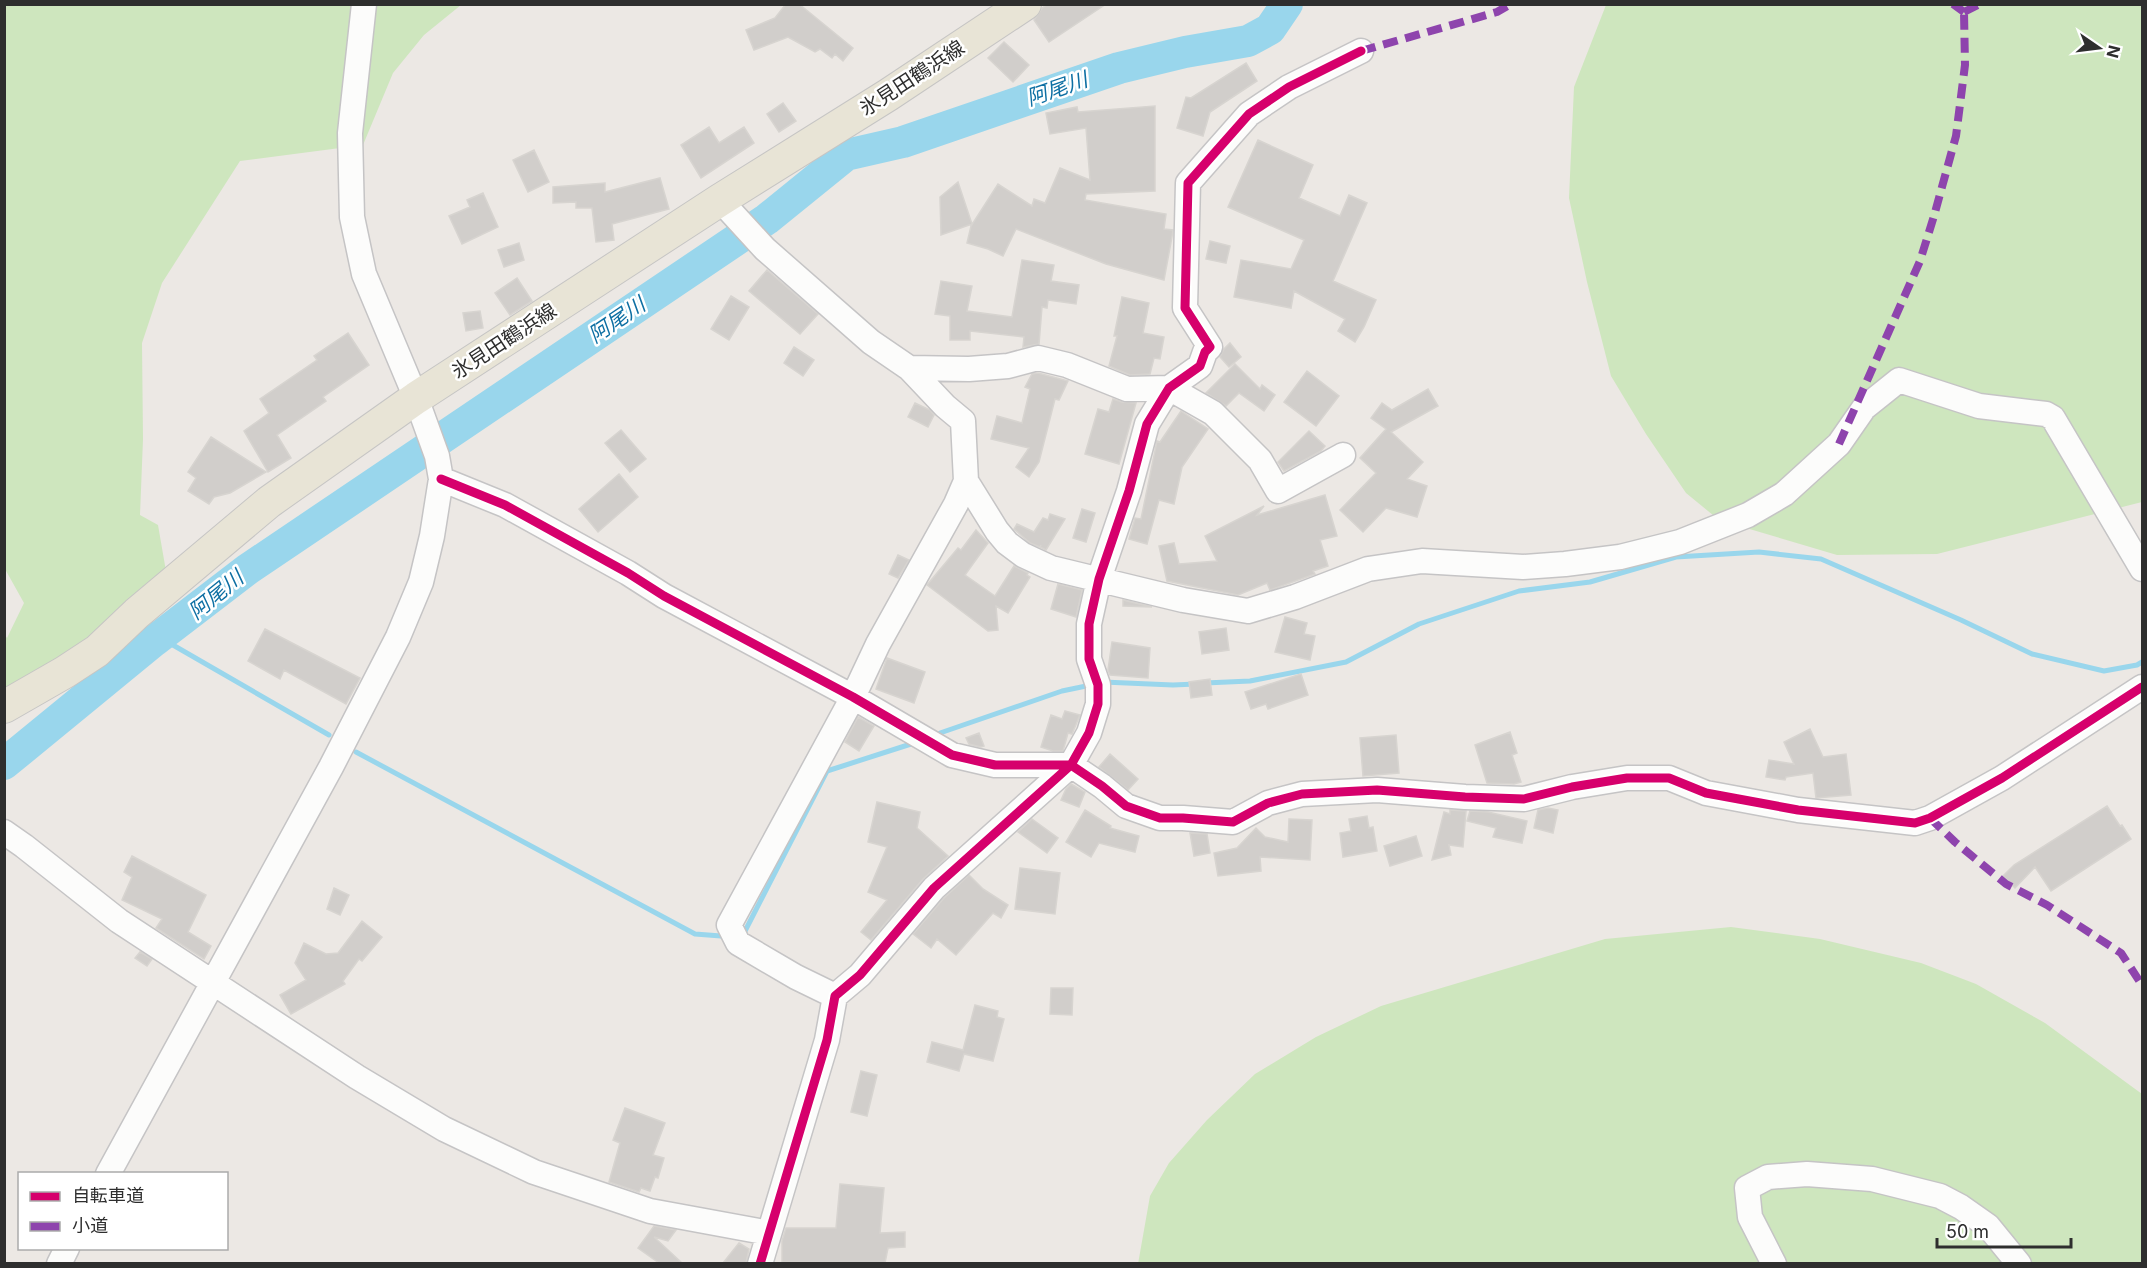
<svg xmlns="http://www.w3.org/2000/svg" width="2147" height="1268" font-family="Inter,'Noto Sans JP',sans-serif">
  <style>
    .green { fill: #cee6be }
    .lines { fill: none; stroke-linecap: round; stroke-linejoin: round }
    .stream { stroke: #99d6ec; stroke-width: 5 }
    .river { stroke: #99d6ec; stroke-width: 32 }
    .building { fill: #d1cecb; stroke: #d7d4d0; stroke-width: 1.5 }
    .minor-casing { stroke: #c5c4c5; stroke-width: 27 }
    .major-casing { stroke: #c6c5c4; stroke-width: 34 }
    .minor { stroke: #fcfcfb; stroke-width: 24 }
    .major { stroke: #e8e4d6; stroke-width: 32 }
    .quiet { stroke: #8e44ad; stroke-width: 8; stroke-dasharray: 15 8; stroke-linecap: butt }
    .cycleway-casing { stroke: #fff; stroke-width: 13 }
    .cycleway { stroke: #d6006c; stroke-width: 9 }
    .labels { text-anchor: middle; stroke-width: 5; stroke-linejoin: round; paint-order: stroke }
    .street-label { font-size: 20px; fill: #2e2e2e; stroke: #fff }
    .water-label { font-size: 21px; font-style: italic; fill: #0d6fa3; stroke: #fff }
  </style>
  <rect width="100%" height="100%" fill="#ece8e4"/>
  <path class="green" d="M5,5h456l-37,30 -31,38 -30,72 -123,16 -78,122 -20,60 1,96 -3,76 18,10 9,52 -80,64 -82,51v-57l2,3 17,-35 -19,-34z
    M1606,5h536v497l-205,52 -100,1 -118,-35 -33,-27 -40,-59 -35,-58 -24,-94 -18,-84 5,-111z
    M1731,927l89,12 101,24 55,21 69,39 97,71v169l-1004,1 12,-68 19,-33 38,-43 48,-46 61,-37 65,-31 224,-67z"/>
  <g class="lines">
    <path class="stream" d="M159,637l170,98
      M1103,682l70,3 23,-1
      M1205,683l45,-2 96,-19 73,-38 100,-33 71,-9 86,-25 83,-5 62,7 140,61 71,34 72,17 33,-6 5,-3
      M940,733l122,-42 29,-6
      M356,752l339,182 26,2
      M743,935l84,-164 84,-27"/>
    <path class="river" d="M4,764l150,-123 94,-72 519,-350 79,-64 57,-13 216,-74 66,-16 63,-11 22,-12 17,-25"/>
  </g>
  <path class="building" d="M786,4h13l54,44 -10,13 -8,-7 -3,4 -12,-9 -5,3 -27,-15 -34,13 -8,-20 29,-12z
    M1048,4h58l-57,38 -15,-22 8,-12z
    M1004,42l25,23 -16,17 -25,-24z
    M1246,63l11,18 -47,31 -7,24 -26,-8 9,-31 5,1z
    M783,103l13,18 -17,11 -12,-18z
    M1155,106v85l-69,3 -1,6 81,14 -2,15 9,1 -1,7 -8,43 -58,-16 -90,-35 -13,27 -15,-7 -21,-6 4,-17 27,-42 34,22 2,-7 11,4 15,-35 30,12 -4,-52 -36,6 -4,-21 31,-6 1,5z
    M709,127l10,16 25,-16 10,16 -53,35 -20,-33z
    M1258,140l55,25 -14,33 41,18 9,-21 18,8 -34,78 43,19 -12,27 -9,15 -17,-11 7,-12 -51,-28 -3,17 -57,-11 7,-37 50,9 13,-29 -76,-33z
    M534,150l15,32 -21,10 -15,-32z
    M660,178l9,31 -57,15 2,16 -18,2 -4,-34h-16v-6l-23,1v-16l52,-4v9z
    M958,182l14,42 -31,11 -1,-38z
    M483,193l15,34 -36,17 -13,-28 21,-9 -3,-7z
    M1210,241l20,5 -4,17 -20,-4z
    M519,243l5,17 -20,7 -6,-17z
    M1022,260l32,5 -3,16 28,4 -3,19 -28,-4 -1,8 -5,-1 -3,37 -16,3 1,-10 -54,-6v9h-20v-24l-15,-2 6,-33 31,5 -5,25 45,6z
    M767,270l51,44 -18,20 -51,-43z
    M517,278l15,23 -22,14 -15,-22z
    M731,296l18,11 -20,33 -18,-11z
    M1122,297l27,6 -6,30 21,4 -4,22 -6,-1 -4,16 -20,1 -21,-9 8,-30h-3z
    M480,311l3,17 -17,3 -3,-18z
    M348,333l21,32 -46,32 3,4 -49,34 14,23 -23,14 -24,-41 25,-18 -9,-14 57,-39 -3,-4z
    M1230,343l11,14 -12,10 -9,-10 4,-8z
    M794,347l20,13 -11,16 -19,-13z
    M1235,364l25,25 2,-4 13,10 -11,16 -25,-18 -13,13 -20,-13z
    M1307,371l32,25 -23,30 -32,-24z
    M1038,373l30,8 -9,19 -4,-1 -16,63 -10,15 -13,-10 13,-19 -38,-9 6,-23 25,7 8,-34 -5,-2 7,-13z
    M1428,389l10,17 -47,26 32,30 -16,17 20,7 -10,31 -31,-9 -23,24 -23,-22 36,-37 -16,-15 26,-29 -15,-11 11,-15 10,7z
    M1113,399l9,3 14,1 -17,61 -34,-10 13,-45 11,3z
    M915,403l15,7 4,5 -6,12 -20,-10z
    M1181,411l27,18 -26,38 -8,37 -15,-4 -12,44 -18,-5 6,-21 6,1 16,-78 3,1z
    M621,430l25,29 -16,13 -25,-29z
    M1309,431l16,15 -4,5 -37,20 -6,-9z
    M211,437l55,35 -36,21 -16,4 -5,7 -21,-13 8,-13 -8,-6z
    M619,474l19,23 -40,35 -19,-23z
    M1325,495l12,41 -17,4 8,26 -15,5 2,3 -45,16 -3,-7 -29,12 -71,-14 -8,-35 15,-3 5,21 38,-3 -12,-25 59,-30 -7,9z
    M1082,509l13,4 -9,29 -13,-4z
    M1050,514l15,5 -19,31 -6,-3 1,-2 -1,2 -10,-4 -16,-14 3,-5 17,8 9,-14 5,2z
    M976,530l12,13 -23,32 30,21 19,-30 14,7 -1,2 3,2 -22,36 -12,-7 2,24 -10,1 -61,-46 31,-37 3,2z
    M898,555l11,5 -11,18 -9,-4z
    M1058,584l24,6 -6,27 -25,-8z
    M1123,600l29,7 -29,-1z
    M1285,617l22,6 -3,11 11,2 -5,24 -35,-8z
    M1226,628l3,22 -27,4 -3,-22z
    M265,629l95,49 -14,26 -62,-34 -4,9 -32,-18z
    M1112,642l38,6 -2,30 -38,-3 -2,-5z
    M887,658l38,14 -11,31 -38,-14z
    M1301,674l7,21 -40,14 -2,-5 -15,5 -6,-17z
    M1210,679l2,16 -21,3 -2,-16z
    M1065,711l15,4 -8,19 -4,-1 -5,18h-10l-12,-4 10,-32 11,4z
    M858,717l16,9 -15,25 -14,-9z
    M1810,729l13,28 23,-3 5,41 -35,3 -3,-25 -27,4 -1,3 -19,-3 3,-17 25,4 -10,-22z
    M1510,732l7,21 -5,2 9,27 -7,2 -27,-1 -12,-38z
    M979,733l5,13 -3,1 -12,-3 -3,-6z
    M1396,735l3,38 -36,3 -3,-38z
    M1110,754l28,25 -10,11 -29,-23z
    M1071,784l14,8 -6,15 -18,-7 5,-11z
    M877,802l43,10 -3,16 31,28 -25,23 -52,61 -10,-8 26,-32 -19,-8 19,-45 -19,-5z
    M2107,806l13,20 2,-1 9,14 -80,52 -16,-24 -20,21 -12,-12 11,-11z
    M1548,808l10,2 -5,23 -19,-5 4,-18z
    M1085,810l26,16 -1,2 29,8 -4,16 -36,-9 -8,14 -25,-15z
    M1450,810l16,1 -3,36 -14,-2 2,10 -19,5 12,-48 6,2z
    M1470,811l18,1 39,9 -5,22 -29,-6 3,-9 -29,-7z
    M1367,816l2,12 4,-1 4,24 -34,6 -3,-24 11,-2 -2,-12z
    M1032,819l26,19 -11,15 -29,-21z
    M1289,819l23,1 -2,40 -50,-3 1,14 -43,5 -4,-23 23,-5 19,-20 9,9 23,5z
    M1190,833l17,1 3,19 -16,3z
    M1416,836l6,20 -32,10 -6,-20z
    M132,856l74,39 -18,37 23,14 -7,13 -48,-31 6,-9 -40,-19 10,-23 -8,-5z
    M1020,868l40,5 -5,41 -40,-5z
    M969,875l14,14 25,16 -7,13 -8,-5 -37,42 -19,-16 -6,9 -18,-14 31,-36z
    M334,888l15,7 -9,20 -13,-6z
    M362,921l20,16 -20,24 -3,-2 -16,22 2,3 -54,30 -11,-19 26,-15 -11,-17 9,-20 22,11 12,-1z
    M140,952l12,7 -5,7 -12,-8z
    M1051,988h22l-1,27 -22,-1z
    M975,1005l23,6 -1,6 7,2 -11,42 -29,-7 -5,17 -32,-9 5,-20 31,8z
    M861,1071l16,4 -10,41 -16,-4z
    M625,1108l40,15 -12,32 11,3 -6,20 -3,-1 -5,14 -9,-3 -2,4 -30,-10 11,-39 -7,-3z
    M840,1184l44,4 -4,45 25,-1v15l-17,1 -3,15 -103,-1v-21l4,-13h50z
    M654,1226l22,4 -8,11 -14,-4 28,26h-23l-21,-15z
    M739,1243l10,6 -3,14h-23z"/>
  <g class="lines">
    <g class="minor-casing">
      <path id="minor" d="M720,200l45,49 106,93 38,26 36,38 18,15 3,60 -10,23 -78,140 -25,53 -124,228 9,18 58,34 39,19
        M909,368l60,1 39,-3 30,-8 29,7 60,24 42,-1 44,25 47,47 18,31 65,-36
        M441,479l64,26 123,68 36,23 189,101 99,58 43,10h76l31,21 24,20 34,12h23l50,4 35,-19 34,-9 75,-4 88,7 59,2 48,-12 55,-9h42l37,15 92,17 117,13 15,-5 72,-40 140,-91
        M966,481l31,50 10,12 16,12 28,13 132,32 65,11 47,-14 73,-28 54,-8 101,6 42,-3 55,-7 60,-15 68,-27 36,-21 55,-50 25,-36 35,-28 80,26 67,8 7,4 89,151
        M4,832l20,14 95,75 238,156 87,52 90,43 116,39 119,22
        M108,1174l223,-407 67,-130 23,-55 11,-46 9,-57 -4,-23 -21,-58 -52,-124 -12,-57 -2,-84 14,-129
        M59,1264l8,-16
        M760,1264l67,-224 8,-44 25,-21 74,-87 137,-123 18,-32 9,-29v-19l-9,-26v-35l10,-45 30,-88 18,-67 22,-36 31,-22 5,-14 5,-5 -25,-39 3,-125 61,-69 40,-27 72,-36
        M1774,1264l-24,-47 -3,-29 21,-11 39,-3 65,5 68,17 21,11 27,19 31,38"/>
    </g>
    <g class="major-casing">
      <path id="major" d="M4,707l61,-35 32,-21 40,-38 132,-111 147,-104 304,-198 168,-105 137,-91"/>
    </g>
    <use href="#minor" class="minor"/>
    <use href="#major" class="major"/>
    <path class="quiet" d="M1953,4l11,8
      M1964,12l16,-8
      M1361,51l136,-39 14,-8
      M1839,444l81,-183 14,-45 22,-80 9,-71 -1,-53
      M1930,818l25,24 51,42 41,21 74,48 21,32"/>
    <g class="cycleway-casing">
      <path id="cycleway" d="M441,479l64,26 123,68 36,23 189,101 99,58 43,10h76l31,21 24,20 34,12h23l50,4 35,-19 34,-9 75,-4 88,7 59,2 48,-12 55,-9h42l37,15 92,17 117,13 15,-5 72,-40 140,-91
        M760,1264l67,-224 8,-44 25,-21 74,-87 137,-123 18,-32 9,-29v-19l-9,-26v-35l10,-45 30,-88 18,-67 22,-36 31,-22 5,-14 5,-5 -25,-39 3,-125 61,-69 40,-27 72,-36"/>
    </g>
    <use href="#cycleway" class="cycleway"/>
  </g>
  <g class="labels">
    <g class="street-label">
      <text transform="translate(912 78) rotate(-33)" y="7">氷見田鶴浜線</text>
      <text transform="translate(504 341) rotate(-33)" y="7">氷見田鶴浜線</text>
    </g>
    <g class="water-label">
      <text transform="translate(1057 89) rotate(-19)" y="7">阿尾川</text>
      <text transform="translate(617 320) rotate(-34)" y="7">阿尾川</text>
      <text transform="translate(216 595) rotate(-39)" y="7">阿尾川</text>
    </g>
  </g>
  <rect width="2147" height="1268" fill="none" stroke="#2e2e2e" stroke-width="12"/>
  <rect x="18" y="1172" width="210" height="78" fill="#ffffff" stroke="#ababab" stroke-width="1.5"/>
  <rect x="30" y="1192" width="30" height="9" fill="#d6006c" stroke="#ababab" stroke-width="1.5"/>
  <text x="72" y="1202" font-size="18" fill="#2e2e2e">自転車道</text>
  <rect x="30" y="1222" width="30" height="9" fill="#8e44ad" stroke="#ababab" stroke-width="1.5"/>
  <text x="72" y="1232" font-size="18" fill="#2e2e2e">小道</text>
  <g transform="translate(2099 48) rotate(104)" stroke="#ffffff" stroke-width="4.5" paint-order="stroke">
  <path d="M0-4.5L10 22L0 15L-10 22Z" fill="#2e2e2e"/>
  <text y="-9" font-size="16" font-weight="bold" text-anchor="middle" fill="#2e2e2e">N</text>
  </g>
  <path d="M1937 1238v9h134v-9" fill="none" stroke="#2e2e2e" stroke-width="3"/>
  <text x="1946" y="1238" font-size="18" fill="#2e2e2e" stroke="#ffffff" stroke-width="4.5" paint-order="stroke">50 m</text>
</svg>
